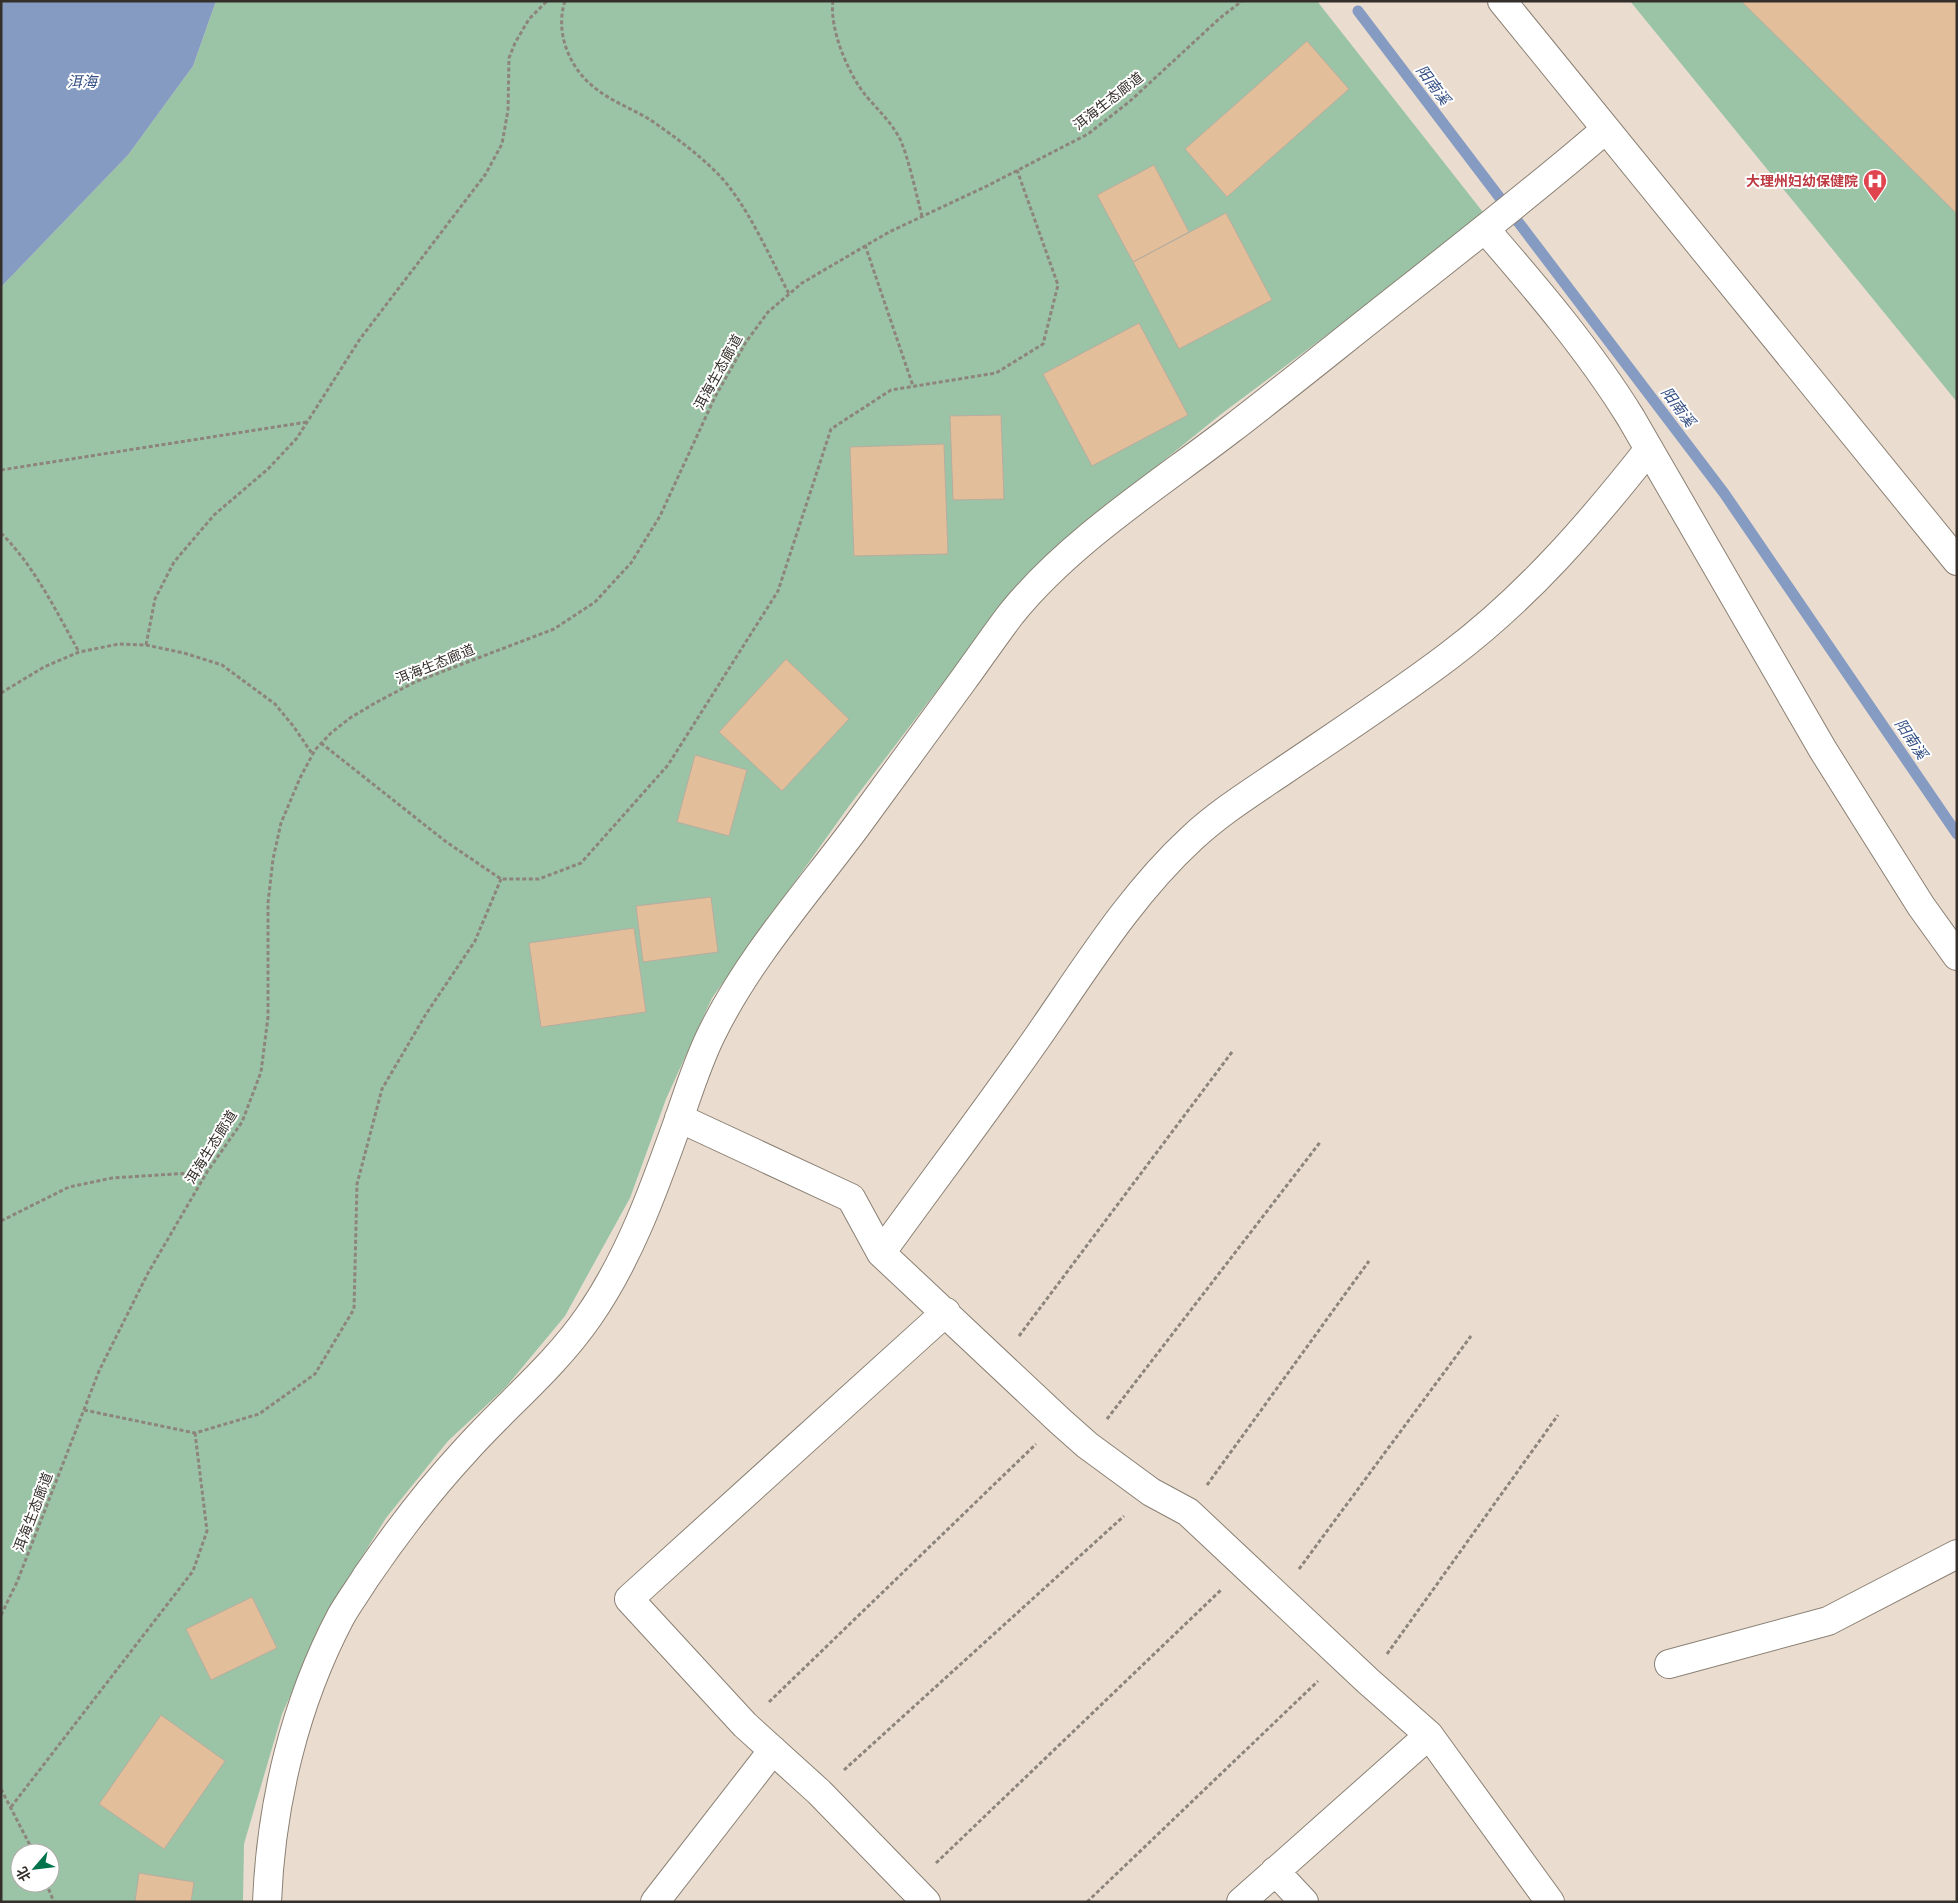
<svg xmlns="http://www.w3.org/2000/svg" width="1958" height="1903" font-family="'Fira Sans','Noto Sans SC',sans-serif">
  <style>
    .green { fill: #9bc4a6; fill-rule: evenodd }
    .water { fill: #859bc2 }
    .lines { fill: none; stroke-linecap: round; stroke-linejoin: round }
    .stream { stroke: #859bc2; stroke-width: 11 }
    .building { fill: #e2bf9a; stroke: #b8ac9f }
    .minor-casing { stroke: #8b8074; stroke-width: 30 }
    .path { stroke: #8d857c; stroke-width: 3; stroke-dasharray: 4 2.5; stroke-linecap: butt }
    .minor { stroke: #fff; stroke-width: 28 }
    .labels { text-anchor: middle; stroke-width: 4; stroke-linejoin: round; paint-order: stroke }
    .street-label { font-size: 14px; fill: #342f2a; stroke: #fff }
    .health-label { font-size: 14px; font-weight: bold; fill: #be3a42; stroke: #fff; text-anchor: end }
    .water-label { font-size: 15px; font-style: italic; fill: #344f84; stroke: #fff }
  </style>
  <rect width="100%" height="100%" fill="#eaddd0"/>
  <path class="green" d="M216,1h1101l169,215 -266,199 -115,93 -90,85 -70,87 -96,126 -137,192 -46,101 -36,99 -65,118 -59,71 -58,54 -62,77 -56,90 -48,106 -38,130 -1,58h-242v-1615l127,-132 65,-89zM20,1853h30v30h-30z
    M1630,1h327v401z"/>
  <path class="water" d="M1,1h215l-23,65 -65,89 -127,132z"/>
  <g class="lines">
    <path class="stream" d="M1358,11l366,482 233,341"/>
  </g>
  <path class="building" d="M1741,1h216v213z
    M1307,41l42,48 -122,108 -42,-48z
    M1154,165l35,67 -56,30 -36,-67z
    M1226,213l46,87 -93,49 -46,-87z
    M1139,323l49,92 -96,51 -49,-92z
    M1001,415l3,84 -51,1 -3,-84z
    M944,444l4,110 -94,2 -4,-109z
    M786,659l63,60 -67,72 -63,-59z
    M695,755l52,15 -18,66 -52,-14z
    M711,897l7,55 -75,10 -7,-56z
    M634,928l12,84 -105,15 -12,-84z
    M252,1597l25,51 -66,32 -25,-51z
    M161,1715l64,46 -61,88 -65,-45z
    M139,1873l55,9 -3,20h-56z"/>
  <g class="lines">
    <g class="minor-casing">
      <path id="minor" d="M1502,1l455,560
        M1485,229c52,60 104,121 146,189l192,332 98,156 36,50
        M679,1118l172,80 30,55 179,168 27,24 64,47 37,20 180,169 61,54 121,167
        M881,1253c52,-72 105,-142 156,-215 48,-69 93,-143 155,-200 28,-26 60,-46 91,-67 56,-38 113,-75 167,-116 77,-58 140,-131 199,-206
        M1669,1664l159,-43 129,-67
        M1275,1871l29,31
        M267,1902c4,-99 28,-199 74,-286 8,-14 17,-26 25,-39 30,-44 63,-87 99,-126 40,-45 89,-84 124,-135 41,-59 66,-130 90,-197 10,-29 19,-58 33,-86 37,-75 94,-139 144,-206 36,-49 72,-99 108,-148 16,-22 31,-44 47,-65 58,-72 146,-128 219,-184 64,-49 126,-100 189,-149 63,-50 126,-99 187,-152
        M655,1902l118,-152
        M926,1902l-107,-110 -74,-67 -116,-126 317,-287
        M1241,1902l188,-167"/>
    </g>
    <path class="path" d="M565,1c-11,33 6,71 34,90 16,12 36,19 53,30 23,16 45,32 65,52 29,29 53,84 72,121
      M833,1c-4,28 16,75 34,96 12,14 24,25 33,42 9,20 16,55 22,77
      M865,245l48,141
      M1,470l306,-48
      M1,533c34,34 55,78 78,119
      M146,645l9,-46 19,-37 40,-47 54,-46 29,-31 63,-99 125,-164 17,-31 6,-34 1,-52 6,-15 14,-24 18,-18
      M1,693l43,-26 35,-15 40,-8 27,1 38,8 38,12 53,39 19,23 19,28
      M321,743l124,98 56,38h38l42,-16 87,-98 110,-174 53,-162 60,-39 105,-17 47,-29 15,-59 -41,-115
      M1,1221l68,-34 43,-9 94,-6
      M1019,1336l213,-284
      M84,1410l111,23 64,-19 56,-40 39,-65 3,-125 25,-95 44,-75 49,-73 26,-62
      M1107,1419l214,-278
      M1207,1485l162,-224
      M1299,1569l172,-233
      M1,1615l16,-33 82,-211 49,-98 59,-101 35,-50 19,-50 7,-55v-114l5,-44 8,-36 19,-45 15,-28 16,-17 19,-15 25,-15 40,-21 139,-53 41,-27 36,-39 29,-47 55,-119 31,-55 22,-30 34,-29 87,-51 98,-46 101,-52 41,-32 91,-84 22,-17
      M1387,1654l171,-239
      M769,1702l267,-258
      M844,1770l280,-254
      M1,1789l33,64
      M11,1807l182,-236 14,-40 -12,-98
      M936,1863l286,-274
      M46,1883l8,19
      M1087,1902l231,-221"/>
    <use href="#minor" class="minor"/>
  </g>
  <defs>
    <g id="hospital-pin" transform="scale(1.25)"><path d="M0 17L-7.5 6A9.5 9.5 0 1 1 7.5 6Z" fill="#e0444e" stroke="#fff"/><path d="M-5-5h3v3.5h4V-5h3V5h-3V1.5h-4V5h-3Z" fill="#fff"/></g>
  </defs>
  <g fill-rule="evenodd">
    <use href="#hospital-pin" x="1875" y="181"/>
  </g>
  <g class="labels">
    <g class="street-label">
      <text transform="translate(1108 101) rotate(-38)" y="5">洱海生态廊道</text>
      <text transform="translate(718 372) rotate(-61)" y="5">洱海生态廊道</text>
      <text transform="translate(435 664) rotate(-22)" y="5">洱海生态廊道</text>
      <text transform="translate(211 1147) rotate(-58)" y="5">洱海生态廊道</text>
      <text transform="translate(33 1512) rotate(-69)" y="5">洱海生态廊道</text>
    </g>
    <g class="health-label">
      <text x="1858" y="186">大理州妇幼保健院</text>
    </g>
    <g class="water-label">
      <text x="82" y="87">洱海</text>
      <text transform="translate(1433 85) rotate(53)" y="5">阳南溪</text>
      <text transform="translate(1678 407) rotate(53)" y="5">阳南溪</text>
      <text transform="translate(1911 739) rotate(56)" y="5">阳南溪</text>
    </g>
  </g>
  <rect width="1958" height="1903" fill="none" stroke="#342f2a" stroke-width="5"/>
  <g transform="translate(35 1868) rotate(242)"><circle r="24" fill="#ffffff" stroke="#aeacaa"/>
  <path d="M0-4L9 19L0 12L-9 19Z" fill="#00724c"/>
  <text y="-8" font-size="14" font-weight="bold" text-anchor="middle" fill="#342f2a">北</text>
  </g>
</svg>
